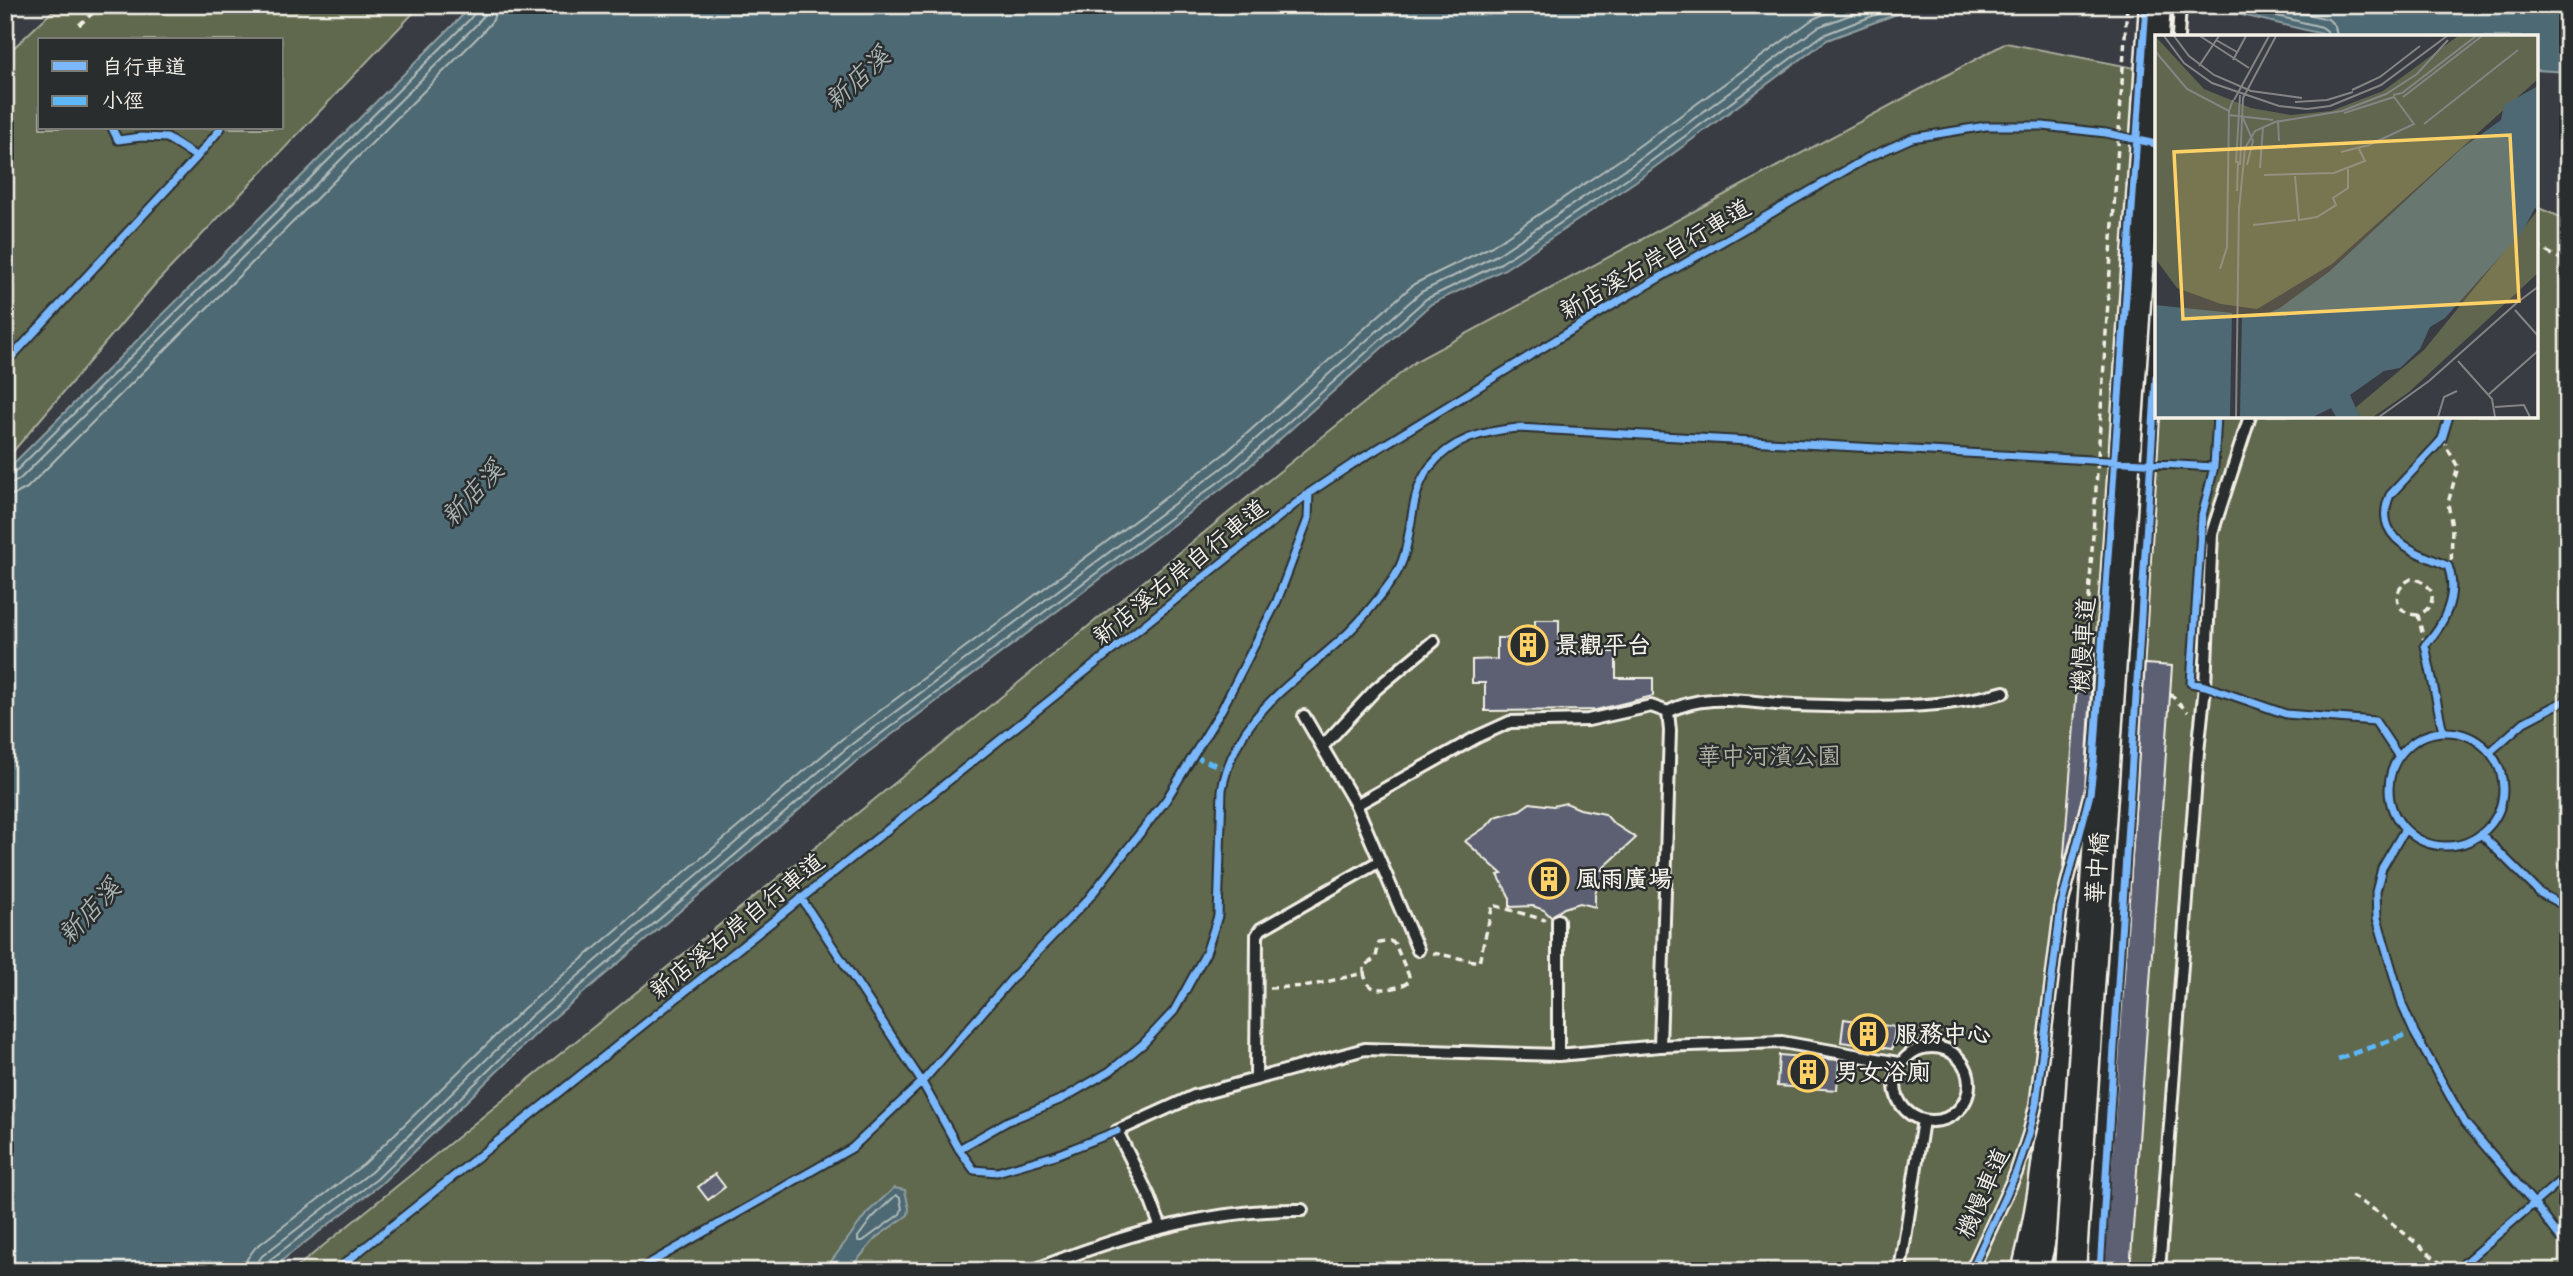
<svg xmlns="http://www.w3.org/2000/svg" width="2573" height="1276" font-family="'Indie Flower','LXGW WenKai TC',sans-serif">
  <style>
    .green { fill: #60674e; stroke: #aaac9b; stroke-width: 2; fill-rule: evenodd }
    .water { fill: #4e6973; stroke: #909fa2; stroke-width: 2 }
    .lines { fill: none; stroke-linecap: round; stroke-linejoin: round }
    .shore { stroke: #b2bbb9; stroke-width: 2 }
    .building { fill: #5c6072; stroke: #f4f1e8; stroke-width: 2 }
    .service-casing { stroke: #f4f1e8; stroke-width: 16 }
    .secondary-casing { stroke: #f4f1e8; stroke-width: 35 }
    .trunk-casing { stroke: #f4f1e8; stroke-width: 40 }
    .path { stroke: #f4f1e8; stroke-width: 3.5; stroke-dasharray: 7 5; stroke-linecap: butt }
    .service { stroke: #2a2d2e; stroke-width: 10 }
    .secondary { stroke: #2a2d2e; stroke-width: 30 }
    .trunk { stroke: #2a2d2e; stroke-width: 35 }
    .service-bridge-casing { stroke: #f4f1e8; stroke-width: 16; stroke-linecap: butt }
    .secondary-bridge-casing { stroke: #f4f1e8; stroke-width: 35; stroke-linecap: butt }
    .path-bridge { stroke: #f4f1e8; stroke-width: 3.5; stroke-dasharray: 7 5; stroke-linecap: butt }
    .service-bridge { stroke: #2a2d2e; stroke-width: 10 }
    .secondary-bridge { stroke: #2a2d2e; stroke-width: 30 }
    .quiet { stroke: #5cb8fa; stroke-width: 5; stroke-dasharray: 10 5; stroke-linecap: butt }
    .cycleway-casing { stroke: #2a2d2e; stroke-width: 11 }
    .cycleway { stroke: #7ab7fb; stroke-width: 7 }
    .labels { text-anchor: middle; stroke-width: 5; stroke-linejoin: round; paint-order: stroke }
    .street-label { font-size: 24px; fill: #f4f1e8; stroke: #2a2d2e }
    .poi-label { font-size: 24px; font-weight: bold; fill: #f4f1e8; stroke: #2a2d2e; text-anchor: start }
    .park-label { font-size: 24px; fill: #b1b3a3; stroke: #2a2d2e }
    .water-label { font-size: 26px; font-style: italic; fill: #a9b4b3; stroke: #2a2d2e }
    .inset-road { fill: none; stroke: #848484; stroke-width: 2 }
    .view { fill: #ffd166; fill-opacity: 0.15; stroke: #ffd166; stroke-width: 3.5 }
    .inset-edge { fill: none; stroke: #f4f1e8; stroke-width: 3.5 }
  </style>
  <rect width="100%" height="100%" fill="#393c42"/>
  <filter id="ink" filterUnits="userSpaceOnUse"><feTurbulence type="fractalNoise" baseFrequency=".0143" numOctaves="2"/><feDisplacementMap in="SourceGraphic" scale="14" xChannelSelector="R" yChannelSelector="G"/><feConvolveMatrix kernelMatrix="1 2 1 2 8 2 1 2 1" color-interpolation-filters="sRGB"/></filter>
  <g filter="url(#ink)">
    <path class="green" d="M59,5h362l-265,278 -151,178v-405zM282,40v88h-242v-88z
      M2006,43l150,29v344h380v-209l32,13v1051h-2276l1124,-910z"/>
    <path class="water" d="M473,5h1448l-94,35 -191,141 -131,88 -74,35 -190,170 -382,285 -317,269 -161,156 -113,87h-263v-799z
      M2149,5h419v67l-32,-2v-33h-201l-97,-23z
      M894,1188l11,2 4,19 -1,6 -31,22 -29,34h-24l43,-58z"/>
    <g class="lines">
      <path class="shore" d="M2222,5l18,2 82,20 5,4 1,6
        M2270,5l58,14 7,7 2,11
        M5,477l8,-3 456,-454 7,-9 1,-6
        M5,486l14,-6 456,-454 9,-11 2,-10
        M5,496l11,-2 11,-6 455,-455 11,-13 4,-15
        M896,1195l4,3 2,11 -2,5 -37,27h-5v-4l14,-19z
        M245,1271l2,-12 8,-11 109,-84 160,-156 318,-269 382,-285 190,-170 78,-38 129,-87 192,-140 33,-14
        M255,1271l2,-8 5,-7 109,-84 160,-156 317,-269 382,-285 191,-170 76,-37 130,-87 191,-141 58,-22
        M264,1271l3,-9 110,-83 160,-156 317,-269 382,-285 190,-170 75,-36 131,-88 191,-140 78,-30"/>
    </g>
    <path class="building" d="M1535,620h24v32h57v26h37v18l-57,14 -111,1v-28h-13v-23l25,-1v-21h38z
      M2079,660l14,1 -8,127 -22,80z
      M2145,664l27,2 -42,605h-26z
      M1530,803l23,3 13,-3 14,6 25,5 8,9 23,15 -35,32 12,1 -13,11 -5,11v14l-15,-4 -16,5 -13,9 -7,-7 -11,-4 -23,1v-9l-12,-23 4,-1 -37,-33 22,-15 8,-9 25,-7z
      M1844,1019l51,8 -3,22 -51,-7z
      M1779,1055l60,5 -2,30 -60,-4z
      M715,1174l10,13 -17,13 -10,-13z"/>
    <g class="lines">
      <g class="service-casing">
        <path id="service" d="M2178,37l2,-32
          M1668,712c37,-22 85,-8 127,-7 68,2 142,6 209,-13
          M1304,716l52,89
          M1322,747l54,-58 58,-48
          M1380,861l38,89
          M1558,920v135
          M1895 1084a37 37 0 1 1 74 0a37 37 0 1 1-74 0Z
          M1256,1079l1,-144 4,-6 119,-68 -24,-56 121,-68 33,-15 78,-2 63,-14 17,6 2,19 -10,315
          M1161,1228l-12,-32 -32,-65 77,-35 171,-47 193,6 102,-9 122,-4 117,21
          M1032,1271c85,-35 178,-62 270,-61
          M1900,1271l23,-151
          M2159,1271l39,-519 7,-66 7,-153 38,-117"/>
      </g>
      <g class="secondary-casing">
        <path id="secondary" d="M2086,1271l32,-451 38,-601"/>
      </g>
      <g class="trunk-casing">
        <path id="trunk" d="M2030,1271c37,-142 24,-293 63,-434"/>
      </g>
      <path class="path" d="M79,25l23,-20
        M2106,133l16,-3
        M2536,246l32,17
        M2442,439l16,28 -10,36 4,25 -1,48
        M2418,615c-24,0 -28,-26 -7,-36 23,1 30,26 7,36l7,30
        M2170,694l18,18
        M1433,953l46,9 14,-57 52,15
        M1269,988l40,-2 55,-13c1,4 2,9 5,12 8,8 34,3 40,-4v-5l-14,-32 -5,-3 -11,2 -3,14 -12,10v6
        M2351,1196l30,18 69,57"/>
      <use href="#service" class="service"/>
      <use href="#secondary" class="secondary"/>
      <use href="#trunk" class="trunk"/>
      <g class="service-bridge-casing">
        <path id="service-bridge" d="M1971,1271l45,-98 13,-39 7,-30 25,-197 29,-113"/>
      </g>
      <g class="secondary-bridge-casing">
        <path id="secondary-bridge" d="M2070,1271l85,-1266"/>
      </g>
      <path class="path-bridge" d="M2085,660l42,-655"/>
      <use href="#service-bridge" class="service-bridge"/>
      <use href="#secondary-bridge" class="secondary-bridge"/>
      <path class="quiet" d="M1193,756l33,13
        M2338,1059l76,-27"/>
      <g class="cycleway-casing">
        <path id="cycleway" d="M112,128l6,12 23,-3 26,1 30,19
          M5,364l192,-207 24,-29
          M2217,416l-3,51 -12,49 -11,167 14,3 81,28 89,7 24,36
          M2443,732l-18,-87c19,-20 34,-50 23,-79 -32,-14 -77,-27 -58,-71l47,-50 5,-6 7,-23
          M2389 789a57 57 0 1 1 114 0a57 57 0 1 1-114 0Z
          M2490,752l34,-30 44,-23
          M2405,829l-23,39 -6,24 1,26 26,89 11,25 51,91 69,80 34,45
          M2481,834l59,59 28,15
          M801,898l121,184 37,67 15,21 23,2 59,-17 61,-24
          M959,1149l49,-28 54,-22 48,-28 33,-27 31,-33 32,-58 12,-37 4,-126c14,-78 75,-108 127,-158 16,-16 31,-35 44,-53 23,-33 12,-78 36,-111 22,-29 55,-37 89,-40l696,39
          M335,1271l974,-778 42,-28 270,-165 246,-142 45,-20 74,-12h57l63,7 50,11
          M636,1271l216,-123 70,-66 93,-107 74,-77 77,-98 56,-91 55,-108 31,-82 1,-26
          M1971,1271l45,-98 13,-39 7,-30 25,-197 29,-113 4,-33 52,-756
          M2100,1271l56,-894
          M2455,1271l113,-97"/>
      </g>
      <use href="#cycleway" class="cycleway"/>
    </g>
  </g>
  <defs>
    <g id="building-ring" transform="scale(2.0125)"><circle r="9.5" fill="#2a2d2e" stroke="#ffd166" stroke-width="1.5"/><path d="M-4-6H4V6H1V3H-1V6H-4ZM-2.5-4.3h1.7v1.8h-1.7ZM.8-4.3h1.7v1.8H.8ZM-2.5-1h1.7V.8h-1.7ZM.8-1h1.7V.8H.8Z" fill="#ffd166"/></g>
  </defs>
  <g fill-rule="evenodd">
    <use href="#building-ring" x="1528" y="645"/>
    <use href="#building-ring" x="1549" y="879"/>
    <use href="#building-ring" x="1868" y="1034"/>
    <use href="#building-ring" x="1808" y="1072"/>
  </g>
  <g class="labels">
    <g class="street-label">
      <text transform="translate(1655 259) rotate(-30)" y="8">新店溪右岸自行車道</text>
      <text transform="translate(1180 572) rotate(-39)" y="8">新店溪右岸自行車道</text>
      <text transform="translate(2083 645) rotate(-86)" y="8">機慢車道</text>
      <text transform="translate(2097 868) rotate(-86)" y="8">華中橋</text>
      <text transform="translate(737 926) rotate(-39)" y="8">新店溪右岸自行車道</text>
      <text transform="translate(1983 1193) rotate(-66)" y="8">機慢車道</text>
    </g>
    <g class="poi-label">
      <text x="1555" y="653">景觀平台</text>
      <text x="1576" y="887">風雨廣場</text>
      <text x="1895" y="1042">服務中心</text>
      <text x="1835" y="1080">男女浴廁</text>
    </g>
    <g class="park-label">
      <text x="1769" y="764">華中河濱公園</text>
    </g>
    <g class="water-label">
      <text transform="translate(857 78) rotate(-43)" y="9">新店溪</text>
      <text transform="translate(472 493) rotate(-47)" y="9">新店溪</text>
      <text transform="translate(89 911) rotate(-47)" y="9">新店溪</text>
    </g>
  </g>
  <g transform="translate(2155 35)">
    <rect width="383" height="383" fill="#393c42"/>
    <path d="M0,1l49,53 47,19 40,7 40,-4 52,-20 75,-55h80v43l-206,185 -75,45 -36,-5 -44,-16 -22,-30zM383,175v63l-129,119 -36,25h-13l-5,-9 69,-58z" fill="#60674e"/>
    <path d="M383,51v124l-3,-2 -13,24 -77,86 -15,9 -10,22 -20,19 -16,3 -34,24 10,22h-24l-5,-9 -18,9h-158v-112l107,11 18,-8 50,-37 131,-122 40,-29 3,-15z" fill="#4e6973"/>
    <path d="M77,276l10,1 -2,105h-10z" fill="#393c42"/>
    <path class="inset-road" d="M9,1l20,27 28,20 67,23 28,3 23,-3 51,-21 66,-49M19,1l15,20 25,19 37,16 51,7M45,1l49,32M61,5l21,12M0,16l32,38 42,22M78,25l13,-24M44,31l20,-30M197,55l28,-13 40,-31M238,60l9,-2 74,-57M248,62l79,-61M79,65l35,-64M140,67l32,-2 26,-8M74,80l44,5M88,83l10,23 -6,24M123,85l1,21M269,89l94,-74M186,117l28,-7 45,-21 -20,-27 -50,16M81,128l4,-68M85,130l3,-67 33,-62M105,133l3,-41M109,140l70,-2 31,-12 -6,-12M140,141l4,44 18,-3 19,-12 -3,-7 15,-10v-19M82,156l1,-30M84,175l6,-62 10,-17 20,-9 67,-11 44,-17 31,-20 31,-34M98,190l43,-5M65,234l7,-22 2,-136 4,-11M363,267l21,-16M360,275l24,27M303,326l34,38 3,18M333,360l51,-45M340,372l29,-2 6,12M81,382l3,-212M224,382l50,-36 91,-81M283,382l6,-20 13,-6"/>
    <path class="view" d="M355,100l9,166 -336,18 -9,-167z"/>
    <rect width="383" height="383" class="inset-edge"/>
  </g>
  <rect width="2573" height="1276" fill="none" stroke="#2a2d2e" stroke-width="28"/>
  <rect x="14" y="14" width="2545" height="1248" fill="none" stroke="#f4f1e8" stroke-width="2.5" filter="url(#ink)"/>
  <rect x="38" y="38" width="245" height="91" fill="#2a2d2e" stroke="#7b7b78" stroke-width="2"/>
  <rect x="52" y="61" width="35" height="10" fill="#7ab7fb" stroke="#7b7b78" stroke-width="2"/>
  <text x="102" y="74" font-size="21" fill="#f4f1e8">自行車道</text>
  <rect x="52" y="96" width="35" height="10" fill="#5cb8fa" stroke="#7b7b78" stroke-width="2"/>
  <text x="102" y="108" font-size="21" fill="#f4f1e8">小徑</text>
</svg>
